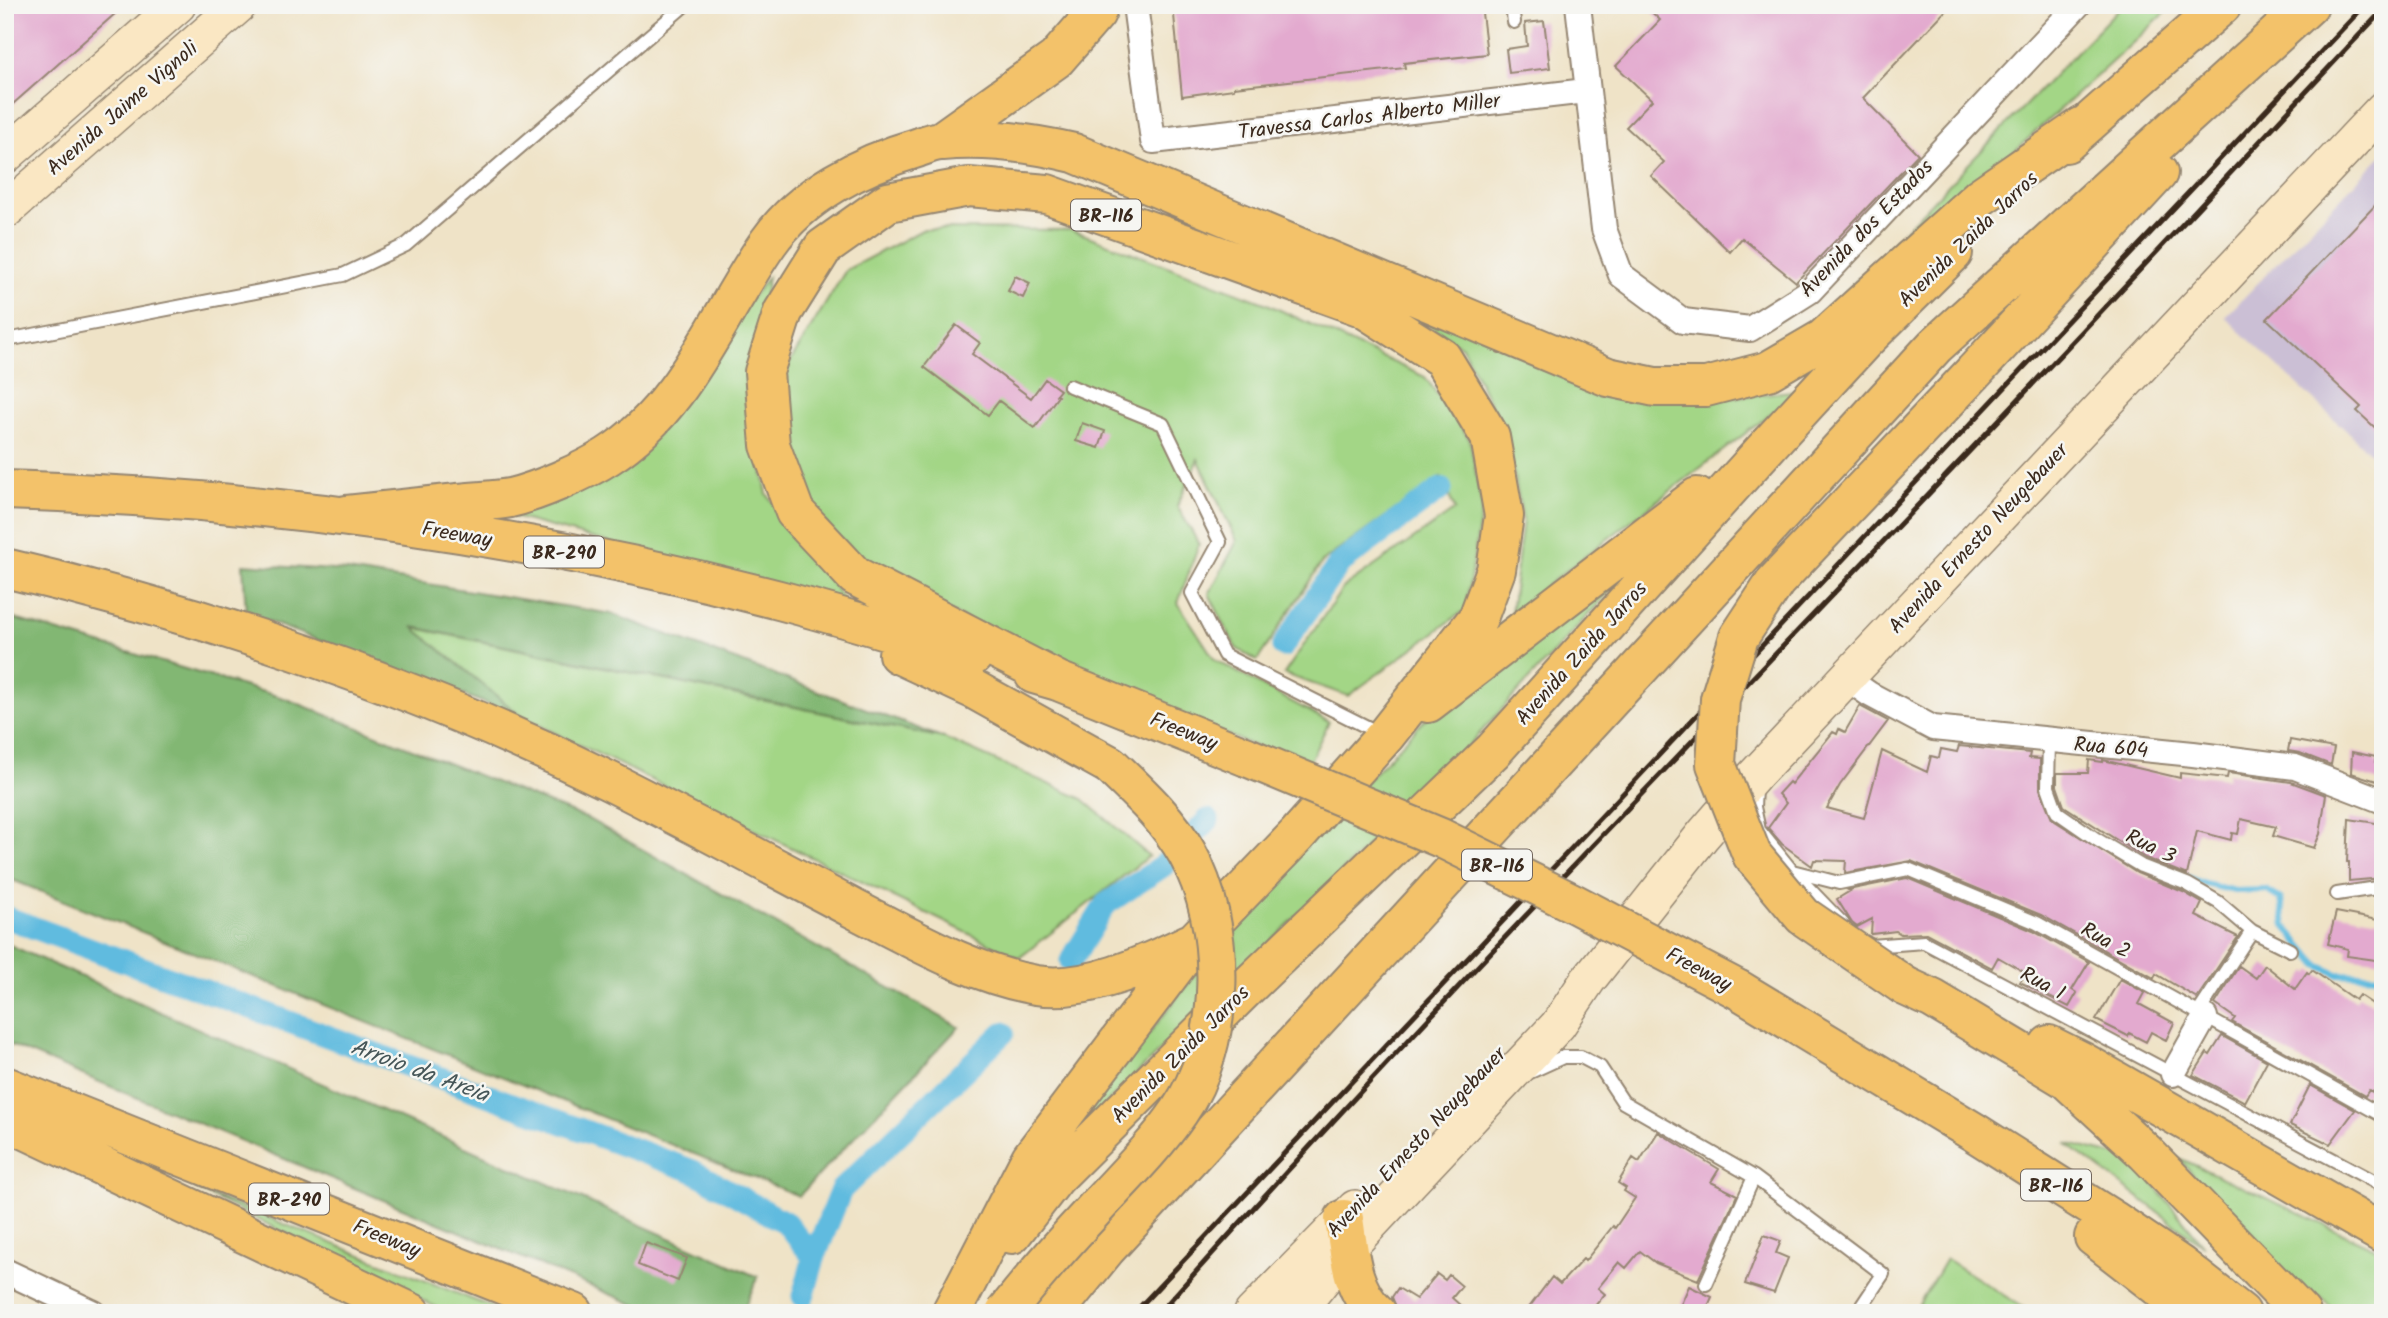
<svg xmlns="http://www.w3.org/2000/svg" width="2388" height="1318" font-family="Kalam,sans-serif">
  <style>
    .industrial { fill: #cbbfd5 }
    .green { fill: #a3d686; stroke: #6f8052; stroke-width: 2 }
    .forest { fill: #82b773; stroke: #5e7048; stroke-width: 2 }
    .lines { fill: none; stroke-linecap: round; stroke-linejoin: round }
    .stream { stroke: #61bbdf; stroke-width: 6 }
    .canal { stroke: #61bbdf; stroke-width: 23 }
    .building { fill: #e3aacf }
    .lane-casing { stroke: #958672; stroke-width: 16 }
    .street-casing { stroke: #958672; stroke-width: 28 }
    .secondary-casing { stroke: #958672; stroke-width: 38 }
    .highway-casing { stroke: #958672; stroke-width: 42 }
    .lane { stroke: #fff; stroke-width: 12 }
    .street { stroke: #fff; stroke-width: 24 }
    .secondary { stroke: #fae7c3; stroke-width: 35 }
    .highway { stroke: #f3c26a; stroke-width: 38 }
    .rail { stroke: #3b2a1e; stroke-width: 5 }
    .highway-bridge-casing { stroke: #958672; stroke-width: 42; stroke-linecap: butt }
    .highway-bridge { stroke: #f3c26a; stroke-width: 38 }
    .labels { text-anchor: middle; stroke-width: 5; stroke-linejoin: round; paint-order: stroke }
    .shield { fill: #f6f6f2; stroke: #73675e; stroke-width: 2 }
    .shield-label { font-size: 19px; font-weight: bold; fill: #3b2a1e }
    .street-label { font-size: 21px; fill: #3b2a1e; stroke: #f6f6f2 }
    .water-label { font-size: 23px; font-style: italic; fill: #465658; stroke: #f6f6f2 }
  </style>
  <rect width="100%" height="100%" fill="#f6f6f2"/>
  <filter id="ink" filterUnits="userSpaceOnUse"><feTurbulence type="fractalNoise" baseFrequency=".0143" numOctaves="2"/><feDisplacementMap in="SourceGraphic" scale="14" xChannelSelector="R" yChannelSelector="G"/><feConvolveMatrix kernelMatrix="1 2 1 2 8 2 1 2 1" color-interpolation-filters="sRGB"/></filter>
  <filter id="wash" filterUnits="userSpaceOnUse"><feTurbulence type="fractalNoise" baseFrequency=".00686" numOctaves="4" result="noise"/><feDisplacementMap in="SourceGraphic" scale="28" xChannelSelector="R" yChannelSelector="G"/><feGaussianBlur stdDeviation="1.57" result="paint"/><feColorMatrix in="noise" values="0 0 0 0 0 0 0 0 0 0 0 0 0 0 0 0 0 1.4 0 .05"/><feComposite in="paint" operator="in"/></filter>
  <g filter="url(#wash)">
    <rect width="100%" height="100%" fill="#efe3c7"/>
    <path class="industrial" d="M2383,154v311l-158,-148z"/>
    <path class="green" d="M2122,5h52l-343,314 -5,-7z
      M924,229l148,1 195,74 158,73 45,63 12,68 -17,102 -117,86 -64,-22 59,-86 112,-78 -14,-33 -119,85 -65,99 -21,-13 -27,-54 28,-53 -39,-82 -21,47 22,38 -21,59 37,57 114,62 -22,45 -246,-99 -188,-96 -64,-65 -24,-66 -1,-69 62,-102z
      M768,277l-20,123 19,94 82,113 -339,-91 105,-47z
      M1401,306l296,95 105,-11 -291,223 12,-93 -17,-85 -44,-88z
      M1654,543l-196,214 -401,395 197,-253 181,-190z
      M411,627l533,111 139,61 66,57 -130,102 -497,-241z
      M2065,1143l69,17 70,86z
      M2177,1157l198,91 8,7v58h-46l-14,-15 -21,-5z
      M194,1188l312,125h-58z
      M1946,1259l86,54h-118z"/>
    <path class="forest" d="M243,564l105,7 264,43 332,124 -531,-111 109,90 -276,-104z
      M5,616l279,82 304,121 371,208 -160,169 -794,-319z
      M5,943l753,334 -16,36h-87l-647,-269 -3,-5z"/>
    <g class="lines">
      <path class="stream" d="M2183,875l22,9 30,7 31,-1 15,9 4,27 33,39 19,9 46,2"/>
      <path class="canal" d="M1283,646l56,-82 102,-75
        M5,917l688,254 93,52 28,35
        M1071,961l35,-57 57,-38 45,-46
        M803,1296l11,-38 27,-68 162,-157"/>
    </g>
    <g id="blocks">
      <path class="building" d="M5,5h120l-120,106z
        M1173,5h308l6,49 -83,9 1,5 -171,19v2l-52,7z
        M1644,5h307l-88,93 55,56 -122,128 -54,-44 -12,14 -79,-76 13,-14 -38,-35 26,-27 -36,-34 44,-46z
        M1544,21l6,47 -41,5 -3,-24 21,-3 -2,-23z
        M2383,197v238l-26,-24 4,-4 -94,-88z
        M1015,276l15,7 -7,15 -15,-7z
        M956,325l24,18 -8,11 59,44 14,-19 15,11 -4,5 2,1 -23,32 -36,-27 -11,14 -64,-48z
        M1082,423l23,8 -6,17 -23,-7z
        M1860,706l28,15 -48,64 -13,23 37,10 18,-67 45,21 4,-16 8,2 2,-9 16,3 2,-6 71,7 -1,5 11,1v30l12,30 85,54 46,19 19,11 -6,13 42,21 -41,61 -41,-24 -2,4 -113,-63 -130,-54 -66,12 1,-12 -32,-1 -2,6 -30,-22 -14,-16 18,-25 -8,-9 11,-12 2,2 42,-52 4,2 2,-5 6,3z
        M2290,740l44,8 -3,17 -31,-12 -12,-2z
        M2352,752l24,5 -1,5 8,2v19l-32,-10z
        M2089,760l14,2v-2l77,18v-5l47,5 1,-5 63,9 35,13 -6,39 -6,14 -41,-12 3,-9 -35,-8 -3,15 -6,-1 -1,7 -34,-9 -10,44 -42,-17 -81,-52 -7,-20v-13h31z
        M2349,819l34,5v54l-34,3v-19h-2z
        M1907,878l126,53 56,31 -17,28 5,3 -8,14 -49,-25 6,-9 -28,-16 -6,11 -66,-35 -25,1 -5,-3 -25,3 1,-15 -15,8 -5,-4 -15,-24 13,-8 -2,-1z
        M2336,912l47,9v40l-36,-5 1,-7 -20,-5z
        M2265,965l30,24 12,-17 2,2 3,-4 43,30 4,-5 24,16v88l-14,-9 -4,6 -133,-74 3,-4 -20,-14 24,-38 17,12z
        M2120,979l25,14 -6,11 35,19 -8,17 -15,-8 -5,10 -17,-9 -1,3 -32,-16z
        M2222,1036l45,25 -22,41 -52,-27 14,-22 3,2z
        M2310,1085l45,25 -25,34 -40,-19z
        M1658,1132l61,37 -8,13 26,13 -39,85 -42,-17 -16,-12 -14,17 -7,-6 -21,26 7,6 -16,19h-64l27,-36 8,7 23,-25 2,2 28,-35 2,2 20,-30 -11,-7 2,-3 -8,-5 15,-25 6,4z
        M1764,1235l17,6 -5,12 12,5 -14,35 -29,-9z
        M646,1243l41,15 -9,23 -40,-16z
        M1437,1274l8,6 4,-5 13,11 -10,12 17,15 -71,-1 -6,-15 6,-9 18,11z
        M1689,1286l23,11 -7,16h-6l-18,-9z"/>
    </g>
  </g>
  <g filter="url(#ink)">
    <use href="#blocks" fill-opacity="0" stroke="#958672" stroke-width="2"/>
    <g class="lines">
      <g class="lane-casing">
        <path id="lane" d="M1512,5l2,17
          M7,340l336,-65 63,-30 279,-240
          M1070,386l93,38 57,118 -28,51 32,62 157,79
          M2049,741l-1,46 9,25 39,27 45,27 46,18 31,18 34,29 38,19
          M1755,789l-1,18 5,23 33,41 51,53
          M1792,871l47,12 69,-14 129,54 346,193
          M2337,894l46,-7
          M1865,942l6,4 53,-4 459,244
          M2198,1013l54,-82
          M1528,1073l35,-16h18l19,10 23,35 131,75 129,97 -26,39
          M1706,1284l48,-107"/>
      </g>
      <g class="street-casing">
        <path id="street" d="M1135,5l18,136 433,-50
          M1578,5l26,224 17,46 62,46 67,8 60,-38 268,-286
          M1846,678l23,16 64,34 260,26 102,13 88,34
          M2173,1074l32,-57
          M5,1271l89,42"/>
      </g>
      <g class="secondary-casing">
        <path id="secondary" d="M5,156l173,-151
          M5,211l234,-206
          M1252,1313l103,-105
          M1296,1313l53,-66 209,-222 30,-45 115,-145 52,-60 628,-666"/>
      </g>
      <g class="highway-casing">
        <path id="highway" d="M941,141l115,-82 40,-46 3,-8
          M2066,143l156,-138
          M1974,372l184,-199
          M5,490c258,7 524,45 774,110 65,17 129,37 194,56
          M347,515c37,-4 74,-8 111,-12 17,-2 36,-2 52,-5 27,-6 75,-27 98,-42 78,-50 109,-140 160,-213 34,-49 94,-79 149,-95 8,-3 17,-7 25,-7 44,-4 89,2 132,12l534,224 47,10h51l62,-16 55,-32 157,-142 103,-71
          M5,568c207,48 413,119 604,213 82,41 163,85 245,128 57,29 118,65 182,76 50,8 109,-20 153,-41
          M898,654l75,35 137,76
          M1034,674l24,7 189,76
          M1428,703l269,-206
          M1905,986l28,13 133,80 79,73 156,161
          M1739,990l235,142 139,88 68,46 60,47
          M2049,1045l32,16 302,173
          M5,1086l569,227
          M5,1120l407,193
          M1344,1219c5,32 7,72 33,94
          M1012,1234l44,-57 189,-188 248,-238 280,-311 91,-99 89,-88
          M2094,1237l98,76
          M952,1311l79,-153 163,-216 103,-107 88,-99 93,-118 18,-48 8,-54 -14,-79 -48,-79 -80,-51 -315,-113 -78,-7 -81,15 -65,46 -40,64 -19,60 6,73 25,67 60,64 203,105
          M1054,1313l52,-64 829,-903 374,-341"/>
      </g>
      <use href="#lane" class="lane"/>
      <use href="#street" class="street"/>
      <use href="#secondary" class="secondary"/>
      <use href="#highway" class="highway"/>
      <path class="rail" d="M1134,1313l1231,-1308
        M1159,1313c253,-284 519,-556 781,-831 149,-156 295,-315 443,-472"/>
      <g class="highway-bridge-casing">
        <path id="highway-bridge" d="M1247,757l194,81 134,66 164,86
          M1905,986l-102,-70 -51,-61 -36,-91 4,-65 19,-62 37,-56 198,-209
          M1005,1313c28,-35 56,-68 87,-101 29,-32 62,-64 87,-100 48,-69 49,-186 8,-259 -19,-34 -49,-61 -77,-88"/>
      </g>
      <use href="#highway-bridge" class="highway-bridge"/>
    </g>
  </g>
  <g class="labels">
    <g class="shield">
      <rect x="1071" y="199.5" width="70" height="31" rx="5"/>
      <rect x="524" y="536.5" width="80" height="31" rx="5"/>
      <rect x="1462" y="849.5" width="70" height="31" rx="5"/>
      <rect x="2021" y="1169.5" width="70" height="31" rx="5"/>
      <rect x="249" y="1183.5" width="80" height="31" rx="5"/>
    </g>
    <g class="shield-label">
      <text x="1106" y="222">BR-116</text>
      <text x="564" y="559">BR-290</text>
      <text x="1497" y="872">BR-116</text>
      <text x="2056" y="1192">BR-116</text>
      <text x="289" y="1206">BR-290</text>
    </g>
    <g class="street-label">
      <text transform="translate(122 108) rotate(-41)" y="7">Avenida Jaime Vignoli</text>
      <text transform="translate(1369 116) rotate(-7)" y="7">Travessa Carlos Alberto Miller</text>
      <text transform="translate(1866 228) rotate(-46)" y="7">Avenida dos Estados</text>
      <text transform="translate(1968 239) rotate(-44)" y="7">Avenida Zaida Jarros</text>
      <text transform="translate(457 534) rotate(10)" y="7">Freeway</text>
      <text transform="translate(1978 538) rotate(-47)" y="7">Avenida Ernesto Neugebauer</text>
      <text transform="translate(1581 653) rotate(-48)" y="7">Avenida Zaida Jarros</text>
      <text transform="translate(1184 731) rotate(22)" y="7">Freeway</text>
      <text transform="translate(2111 747) rotate(5)" y="7">Rua 604</text>
      <text transform="translate(2151 846) rotate(26)" y="7">Rua 3</text>
      <text transform="translate(2106 940) rotate(29)" y="7">Rua 2</text>
      <text transform="translate(1699 969) rotate(28)" y="7">Freeway</text>
      <text transform="translate(2043 983) rotate(28)" y="7">Rua 1</text>
      <text transform="translate(1180 1054) rotate(-45)" y="7">Avenida Zaida Jarros</text>
      <text transform="translate(1416 1142) rotate(-47)" y="7">Avenida Ernesto Neugebauer</text>
      <text transform="translate(387 1238) rotate(22)" y="7">Freeway</text>
    </g>
    <g class="water-label">
      <text transform="translate(420 1070) rotate(20)" y="8">Arroio da Areia</text>
    </g>
  </g>
  <rect width="2388" height="1318" fill="none" stroke="#f6f6f2" stroke-width="28"/>
</svg>
